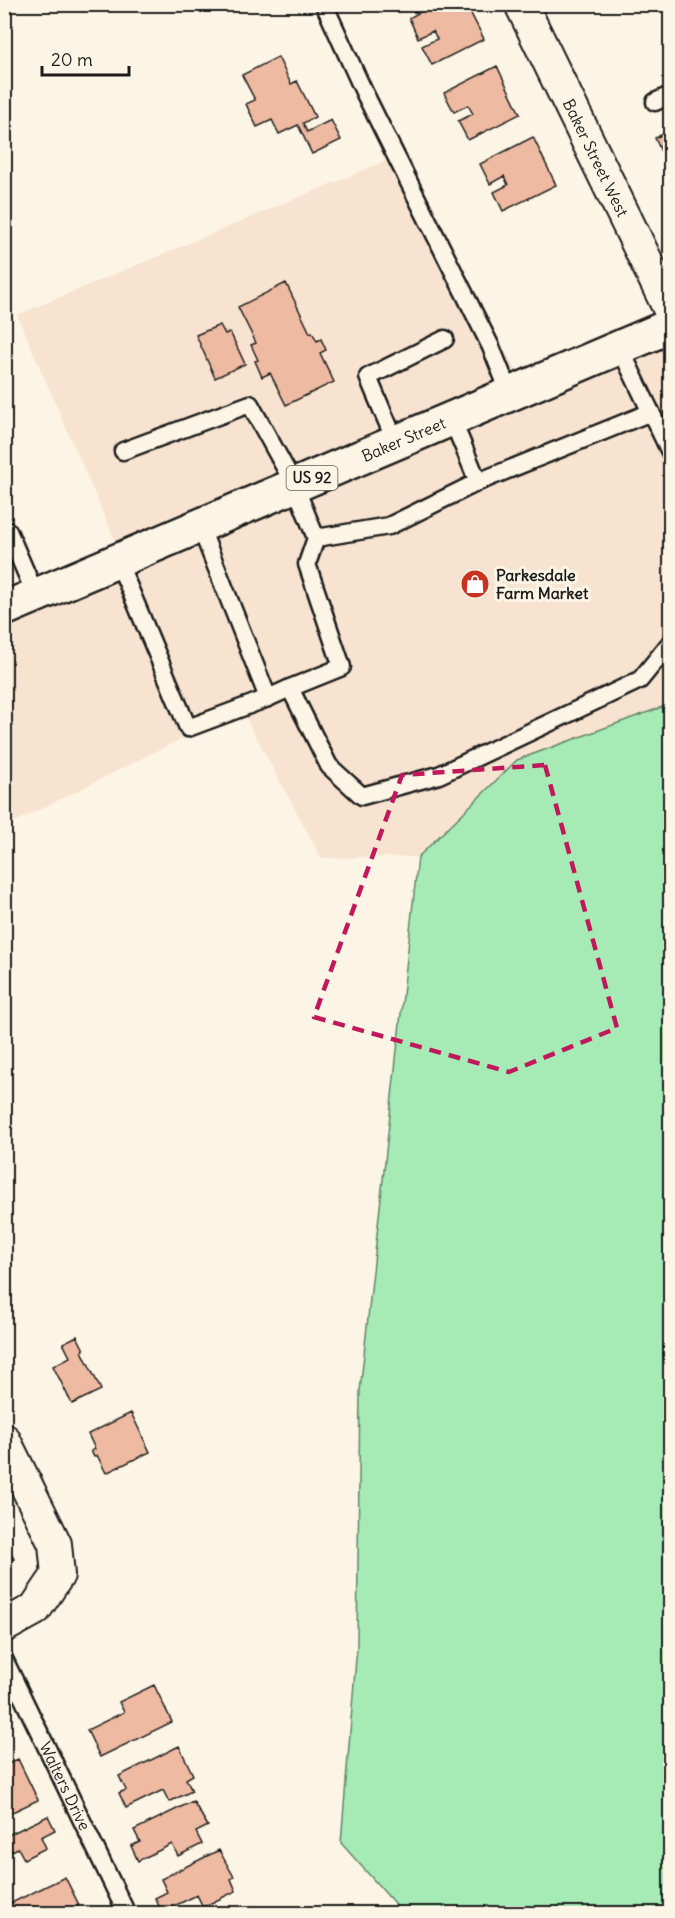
<svg xmlns="http://www.w3.org/2000/svg" width="675" height="1918" font-family="Delius,sans-serif">
  <style>
    .built { fill: #f8e3d1 }
    .green { fill: #a6ebb6; stroke: #618469; stroke-width: 1.5 }
    .building { fill: #eebaa1; stroke: #1c1c1c; stroke-width: 1.5 }
    .lines { fill: none; stroke-linecap: round; stroke-linejoin: round }
    .service-casing { stroke: #1c1c1c; stroke-width: 21 }
    .minor-casing { stroke: #1c1c1c; stroke-width: 36 }
    .primary-casing { stroke: #1c1c1c; stroke-width: 38 }
    .service { stroke: #fcf5e5; stroke-width: 16 }
    .minor { stroke: #fcf5e5; stroke-width: 32 }
    .primary { stroke: #fcf5e5; stroke-width: 33 }
    .marked { fill: none; stroke: #c2185b; stroke-width: 4.5; stroke-dasharray: 12 8; stroke-linejoin: round }
    .labels { text-anchor: middle; stroke-width: 6; stroke-linejoin: round; paint-order: stroke }
    .shield { fill: #fcf5e5; stroke: #5f5d58; stroke-width: 1.5 }
    .shield-label { font-size: 15px; font-weight: bold; fill: #1c1c1c }
    .street-label { font-size: 16px; fill: #1c1c1c; stroke: #fcf5e5 }
    .poi-label { font-size: 16px; font-weight: bold; fill: #1c1c1c; stroke: #fcf5e5; text-anchor: start }
  </style>
  <rect width="100%" height="100%" fill="#fcf5e5"/>
  <filter id="ink" filterUnits="userSpaceOnUse"><feTurbulence type="fractalNoise" baseFrequency=".0167" numOctaves="2"/><feDisplacementMap in="SourceGraphic" scale="12" xChannelSelector="R" yChannelSelector="G"/><feConvolveMatrix kernelMatrix="1 2 1 2 8 2 1 2 1" color-interpolation-filters="sRGB"/></filter>
  <g filter="url(#ink)">
    <path class="built" d="M395,157l123,216 -402,170 -99,-228z
      M670,345v359l-153,56 -99,97 -97,1 -80,-149 -236,118 -1,-199z"/>
    <path class="green" d="M670,704v1209h-267l-62,-70 16,-197 3,-255 58,-534 99,-97z"/>
    <path class="building" d="M434,4h32l18,35 -52,26 -10,-19 15,-7 -4,-8 -15,7 -9,-20z
      M278,57l13,27 6,-3 18,36 -12,6 4,9 24,-12 10,20 -29,14 -14,-29 -19,9 -7,-14 -15,7 -11,-23 9,-4 -13,-25z
      M497,66l23,48 -52,26 -10,-19 15,-7 -5,-9 -14,7 -10,-19z
      M670,130v41l-15,-33z
      M533,137l23,48 -53,26 -9,-19 14,-7 -4,-9 -14,8 -10,-20z
      M286,283l24,50 2,-1 5,9 4,-2 5,11 -6,3 14,29 -48,23 -16,-32 -8,4 -7,-16 3,-1 -7,-15 5,-2 -18,-36z
      M220,325l5,9 5,-2 15,32 -30,14 -19,-43z
      M77,1336l7,14 -2,1 19,39 -29,14 -19,-38 17,-9 -7,-14z
      M131,1413l19,39 -44,21 -9,-18 -3,2 -3,-6 4,-2 -7,-15z
      M4,1539l10,20 -10,4z
      M154,1685l18,37 -72,35 -13,-27 37,-18 -5,-10z
      M179,1746l14,29 -7,4 6,12 -23,11 -6,-12 -37,18 -7,-15 7,-3 -7,-14z
      M18,1759l20,41 -34,16v-50z
      M193,1801l15,25 -12,6 6,12 -24,12 -6,-12 -34,17 -7,-15 9,-4 -6,-12z
      M48,1816l7,14 -14,7 5,11 -22,11 -6,-11 -14,7v-18z
      M219,1850l15,27 -3,2 5,12 -33,16 -6,-12 -35,17 -7,-14 12,-6 -6,-13z
      M65,1877l14,28 -17,9h-51l-4,-9z
      M256,1906l4,8h-20z"/>
    <g class="lines">
      <g class="service-casing">
        <g id="service">
          <path d="M324,4l40,88 127,255 19,47"/>
          <path d="M655,102l15,-7"/>
          <path d="M620,348l50,104"/>
          <path d="M452,419l26,63"/>
          <path d="M396,443l-28,-66 77,-38"/>
          <path d="M123,451l127,-47 45,82 21,52 73,-12 89,-44 173,-70"/>
          <path d="M200,526l68,172 22,-10 39,78 33,30 77,-21 201,-95 30,-37"/>
          <path d="M4,533l4,-2 28,65"/>
          <path d="M118,561l70,167 80,-30"/>
          <path d="M290,688l52,-21 -35,-103 9,-26"/>
          <path id="s1" d="M4,1659l123,255"/>
        </g>
      </g>
      <g class="minor-casing">
        <g id="minor">
          <path id="s2" d="M521,4l149,306"/>
          <path d="M4,1440l51,104 3,31 -23,34 -31,17"/>
        </g>
      </g>
      <g class="primary-casing">
        <g id="primary">
          <path id="s3" d="M4,609l666,-283"/>
        </g>
      </g>
      <use href="#service" class="service"/>
      <use href="#minor" class="minor"/>
      <use href="#primary" class="primary"/>
    </g>
  </g>
  <path class="marked" d="M545,765l72,263 -108,44 -195,-55 88,-242z"/>
  <defs>
    <g id="shop-disc" transform="scale(1.5)"><circle r="9.5" fill="#c8321e" stroke="#fcf5e5"/><path d="M-5-2.5h2.3a2.7 3.5 0 0 1 5.4 0H5L5.5 6h-11ZM-1.5-2.5h3a1.5 2.3 0 0 0-3 0Z" fill="#fff"/></g>
  </defs>
  <g fill-rule="evenodd">
    <use href="#shop-disc" x="475" y="584"/>
  </g>
  <g class="labels">
    <rect class="shield" x="286.5" y="466" width="51" height="24" rx="4.5"/>
    <g class="shield-label">
      <text x="312" y="483">US 92</text>
    </g>
    <g class="street-label">
      <text dy="6" stroke="none"><textPath href="#s2" startOffset="171">Baker Street West</textPath></text>
      <text dy="6" stroke="none"><textPath href="#s3" startOffset="434">Baker Street</textPath></text>
      <text dy="6" stroke="none"><textPath href="#s1" startOffset="141">Walters Drive</textPath></text>
    </g>
    <g class="poi-label">
      <text x="496" y="581">Parkesdale<tspan x="496" dy="18">Farm Market</tspan></text>
    </g>
  </g>
  <rect width="675" height="1918" fill="none" stroke="#fcf5e5" stroke-width="24"/>
  <rect x="12" y="12" width="651" height="1894" fill="none" stroke="#1c1c1c" stroke-width="2" filter="url(#ink)"/>
  <path d="M42 66v9h87v-9" fill="none" stroke="#1c1c1c" stroke-width="3"/>
  <text x="51" y="66" font-size="18" fill="#1c1c1c" stroke="#fcf5e5" stroke-width="4.5" paint-order="stroke">20 m</text>
</svg>
